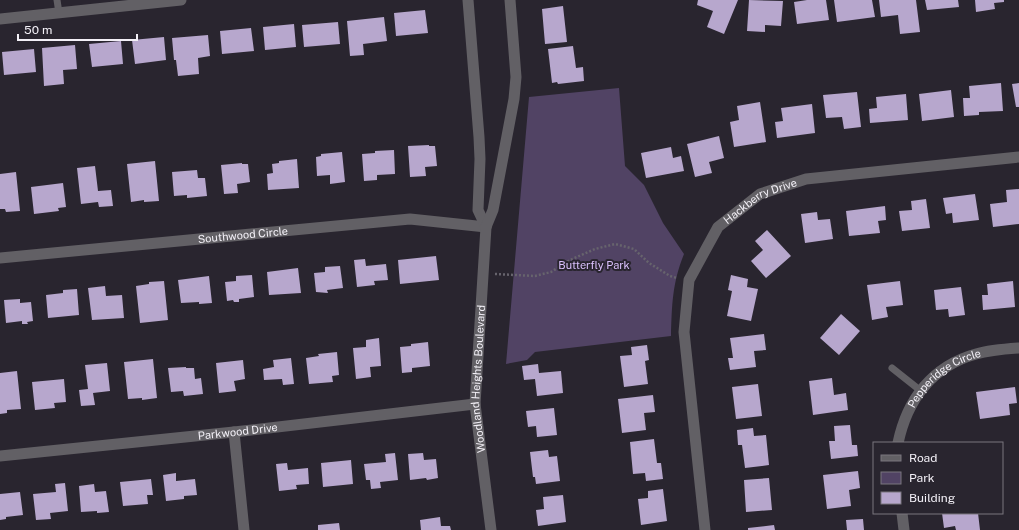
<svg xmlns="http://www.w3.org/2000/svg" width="1019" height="530" font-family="'Public Sans',sans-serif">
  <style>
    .green { fill: #514364 }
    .building { fill: #b7a7cd }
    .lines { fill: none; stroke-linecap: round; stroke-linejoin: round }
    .path { stroke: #67646d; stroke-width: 2.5; stroke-dasharray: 2 2; stroke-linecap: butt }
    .service { stroke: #626065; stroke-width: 7 }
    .minor { stroke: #626065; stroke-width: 11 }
    .tertiary { stroke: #626065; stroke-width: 11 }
    .labels { text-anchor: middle; stroke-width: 4; stroke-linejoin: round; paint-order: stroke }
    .street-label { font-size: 11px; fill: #f3f0f7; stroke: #29252f }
    .park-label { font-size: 11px; fill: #dac0fc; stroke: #29252f }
  </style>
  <rect width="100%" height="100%" fill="#29252f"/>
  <path class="green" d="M619,88l6,78 19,19 19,38 21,31c-12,30 -12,51 -13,82l-136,16 -8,8 -21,4 23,-267z"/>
  <path class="building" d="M698,0h40l-14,34 -17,-7 6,-16 -16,-6z
    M749,0l34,1 -2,25 -16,-1v7l-18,-1z
    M807,0h19l3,20 -32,4 -3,-22z
    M834,0h38l3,17 -38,5z
    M879,0h37l4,32 -20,2 -2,-19 -17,2z
    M925,0h33l1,7 -32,3z
    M975,0h29v2l-10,1 1,6 -19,3z
    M563,6l4,36 -22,2 -3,-35z
    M425,10l3,23 -32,3 -2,-23z
    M384,17l3,24 -24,3 1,11 -14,1 -3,-35z
    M338,22l2,22 -36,3 -2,-22z
    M294,24l2,23 -31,3 -2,-23z
    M251,28l3,23 -32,3 -2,-23z
    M208,35l2,21 -12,2 1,16 -21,2 -2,-16h-2l-2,-22z
    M164,37l2,23 -31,4 -3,-24z
    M121,41l2,23 -31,3 -3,-23z
    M75,45l2,24 -14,1 1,14 -20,2 -2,-38z
    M573,46l3,22 7,-1 1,14 -26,3 -1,-2 -5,1 -4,-34z
    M34,49l2,23 -32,3 -2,-23z
    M1001,83l2,28 -24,1v3l-15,1 -1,-18h7l-1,-12z
    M1019,83v24h-3l-4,-23z
    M951,90l3,27 -32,4 -3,-27z
    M857,92l4,35 -17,2 -2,-12 -16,1 -3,-23z
    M906,94l2,26 -38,3 -1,-14 8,-1 -1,-11z
    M760,102l6,40 -32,5 -4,-25 9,-2 -2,-14z
    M812,104l3,29 -38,5 -2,-16 8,-1 -2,-13z
    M719,136l5,22 -15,4 3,11 -17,4 -8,-33z
    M429,145v1h6l2,20 -12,1 1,9 -16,1 -2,-31z
    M671,147l2,11 8,-2 3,15 -38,7 -5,-25z
    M394,150l1,24 -18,1v5l-13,1 -2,-27 13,-1v-2z
    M342,152l3,30 -15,2v-9l-13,1 -1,-19 5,-1v-2z
    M297,159l2,29 -31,2 -1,-16 6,-1 -1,-9 7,-1v-2z
    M155,161l4,40 -15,1v-2l-13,2 -4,-38z
    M242,163v1h6l2,18 -13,2 1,9 -14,1 -3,-29z
    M95,166l3,25 13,-1 2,16 -14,1 -1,-5 -17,2 -4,-36z
    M197,170l1,8h7l2,18 -20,2v-3l-13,1 -2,-24z
    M16,172l4,39 -14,1 -1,-3h-5v-35z
    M63,183l3,24 -8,1 1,3 -25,3 -3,-27z
    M1019,189v35l-26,3 -3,-23 17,-2 -1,-12z
    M975,194l4,26 -26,3 -1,-10 -6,1 -3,-16z
    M926,199l4,29 -28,3 -3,-20 13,-1 -1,-9z
    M885,206l1,14 -8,1 2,12 -31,3 -3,-25z
    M817,212l1,8 12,-1 3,20 -28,4 -4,-29z
    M767,230l24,26 -25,22 -15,-17 12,-11 -8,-9z
    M436,256l3,24 -39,4 -2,-24z
    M365,259l1,7 20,-2 2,16 -14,1 1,4 -18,2 -3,-27z
    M340,266l3,22 -16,2 1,3 -12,-1 -2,-19 11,-1v-5z
    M298,268l3,25 -32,2 -2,-23z
    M252,275l2,22 -15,2v3h-5l-1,-2 -6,1 -2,-19 11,-1v-5z
    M731,275l17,4 -1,8 11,2 -7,32 -24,-5 5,-25 -4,-1z
    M209,276l3,27 -13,1v-2l-18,1 -3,-23z
    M164,281l4,39 -28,3 -4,-37 13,-2v-2z
    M900,281l3,24 -17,2 2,10 -16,3 -5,-35z
    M1013,281l2,26 -32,3 -1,-15h6l-1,-11z
    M105,286l1,10 16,-1 2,23 -32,2 -4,-32z
    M961,287l4,28 -16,2 -1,-8 -12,1 -2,-20z
    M77,289l2,26 -31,3 -2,-23 17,-2v-3z
    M20,299v4l11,-1 2,19 -6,1 1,2h-6v-3l-16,2 -2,-23z
    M841,314l19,17 -21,24 -19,-17z
    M764,334l2,16 -12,1 2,16 -26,3 -2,-12h5l-3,-20z
    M379,338l2,28 -11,1 1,10 -15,2 -3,-31 13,-1v-7z
    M428,342l2,24 -18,2v4l-10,1 -2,-26 11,-1v-2z
    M647,345l2,15 -4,1 3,23 -24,3 -4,-31 12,-1 -1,-8z
    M337,352l2,23 -7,1 1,6 -24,2 -3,-26 13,-2 -1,-2z
    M291,358l3,26 -11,1 -1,-6 -18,1 -1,-11 11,-2 -1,-7z
    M153,359l4,39 -15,2v-2l-14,1 -4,-37z
    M243,360l2,19 -11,2 2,10 -17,2 -3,-30z
    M107,363l3,28 -17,2 2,12 -14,1 -2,-16 9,-1 -3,-24z
    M538,364l1,9 22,-2 2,22 -26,3 -2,-17 -11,1 -2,-14z
    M186,367v1h8l1,11 6,-1 2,16 -19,2 -1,-5 -12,1 -3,-24z
    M17,371l4,38 -14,1v3l-7,1v-41z
    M832,378l2,17 12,-2 2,17 -35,5 -4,-34z
    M64,379l2,23 -12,1 1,5 -20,2 -3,-28z
    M758,384l4,32 -26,3 -4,-32z
    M1015,387l2,16 -8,1 1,11 -30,4 -4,-27z
    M653,395l2,17 -11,1 2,17 -24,3 -4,-34z
    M554,408l3,27 -20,2 -1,-11 -8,1 -2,-16z
    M850,425l2,20h5l1,11 -27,3 -2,-18h6l-1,-15z
    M753,428l1,8 12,-1 3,30 -24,3 -3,-23h-4l-1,-15z
    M654,439l3,24h4l2,16 -17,2 -1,-8 -12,1 -3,-32z
    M548,450l1,7 8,-1 3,25 -24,3 -1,-7h-2l-3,-25z
    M395,453l3,27 -18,2 1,6 -10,1 -1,-9h-4l-2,-16 22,-2 -1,-8z
    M423,453l1,7 12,-1 2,19 -11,2 -1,-2 -16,2 -2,-26z
    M351,460l2,24 -30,3 -2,-24z
    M287,463l1,7 20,-2 1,16 -13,1 1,4 -18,2 -3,-27z
    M858,471l2,17 -11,2 2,16 -24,3 -4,-34z
    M176,473v8l19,-2 2,16 -13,1v3l-18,2 -3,-26z
    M769,478l3,32 -26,2 -2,-32z
    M151,479l2,16h-6l1,9 -25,2 -3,-24z
    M65,483l3,28 -18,2 1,6 -15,1 -3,-26 23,-2 -1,-8z
    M94,484l1,8 11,-1 3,21 -12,1v-2l-16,1 -2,-26z
    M663,489l4,32 -26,4 -3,-26 10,-1v-7z
    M20,492l3,23 -17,2v2l-6,1v-26z
    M563,495l3,27 -28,4 -2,-16 8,-1 -1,-12z
    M942,513h36l2,17h-24l-1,-4 -11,2z
    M440,517l1,9h9l1,4h-30l-1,-10z
    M863,519l1,11h-17l-1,-10z
    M339,523l1,7h-22v-5z
    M774,525l1,5h-27v-2z"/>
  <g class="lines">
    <path class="path" d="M495,274l40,2 16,-4 19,-12 25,-11 20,-5 19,5 15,14 21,13 7,2"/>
    <path class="service" d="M57,0l2,13
      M892,368l29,23"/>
    <g class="minor">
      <path d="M0,19l181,-19"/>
      <path id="s1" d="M0,258l410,-39 76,8"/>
      <path d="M234,432l10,98"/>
      <path id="s2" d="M898,443c9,-43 34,-77 78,-89 14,-4 29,-5 43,-6"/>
      <path id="s3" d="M0,456l234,-24 241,-28"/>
      <path d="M902,513l2,17"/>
      <path id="s4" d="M705,530l-21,-198 5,-52 29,-53 42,-33 46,-15 213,-22"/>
    </g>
    <g class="tertiary">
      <path d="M468,0l11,137 1,22 -2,51 8,17"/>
      <path id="s5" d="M491,530l-16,-126 11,-177 7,-17 21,-111 2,-22 -6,-77"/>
    </g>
  </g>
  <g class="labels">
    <g class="street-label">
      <text dy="4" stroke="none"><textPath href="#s4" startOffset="362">Hackberry Drive</textPath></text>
      <text dy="4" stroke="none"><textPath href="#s1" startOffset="244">Southwood Circle</textPath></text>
      <text dy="4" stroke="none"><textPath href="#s5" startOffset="152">Woodland Heights Boulevard</textPath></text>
      <text dy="4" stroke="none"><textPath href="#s2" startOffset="84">Pepperidge Circle</textPath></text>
      <text dy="4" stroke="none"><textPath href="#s3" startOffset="239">Parkwood Drive</textPath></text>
    </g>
    <g class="park-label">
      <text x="594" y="269">Butterfly Park</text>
    </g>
  </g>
  <rect x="873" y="442" width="130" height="72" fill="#29252f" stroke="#7a767f"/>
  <rect x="881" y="455" width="20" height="6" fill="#626065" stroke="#7a767f"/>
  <text x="909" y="462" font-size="12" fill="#f3f0f7">Road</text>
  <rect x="881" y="472" width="20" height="12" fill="#514364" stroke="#7a767f"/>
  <text x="909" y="482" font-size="12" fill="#f3f0f7">Park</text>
  <rect x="881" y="492" width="20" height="12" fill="#b7a7cd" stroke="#7a767f"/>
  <text x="909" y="502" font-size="12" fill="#f3f0f7">Building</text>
  <path d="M18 34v6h119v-6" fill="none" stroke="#f3f0f7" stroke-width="2"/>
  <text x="24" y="34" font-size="12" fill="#f3f0f7" stroke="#29252f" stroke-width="3" paint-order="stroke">50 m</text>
</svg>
